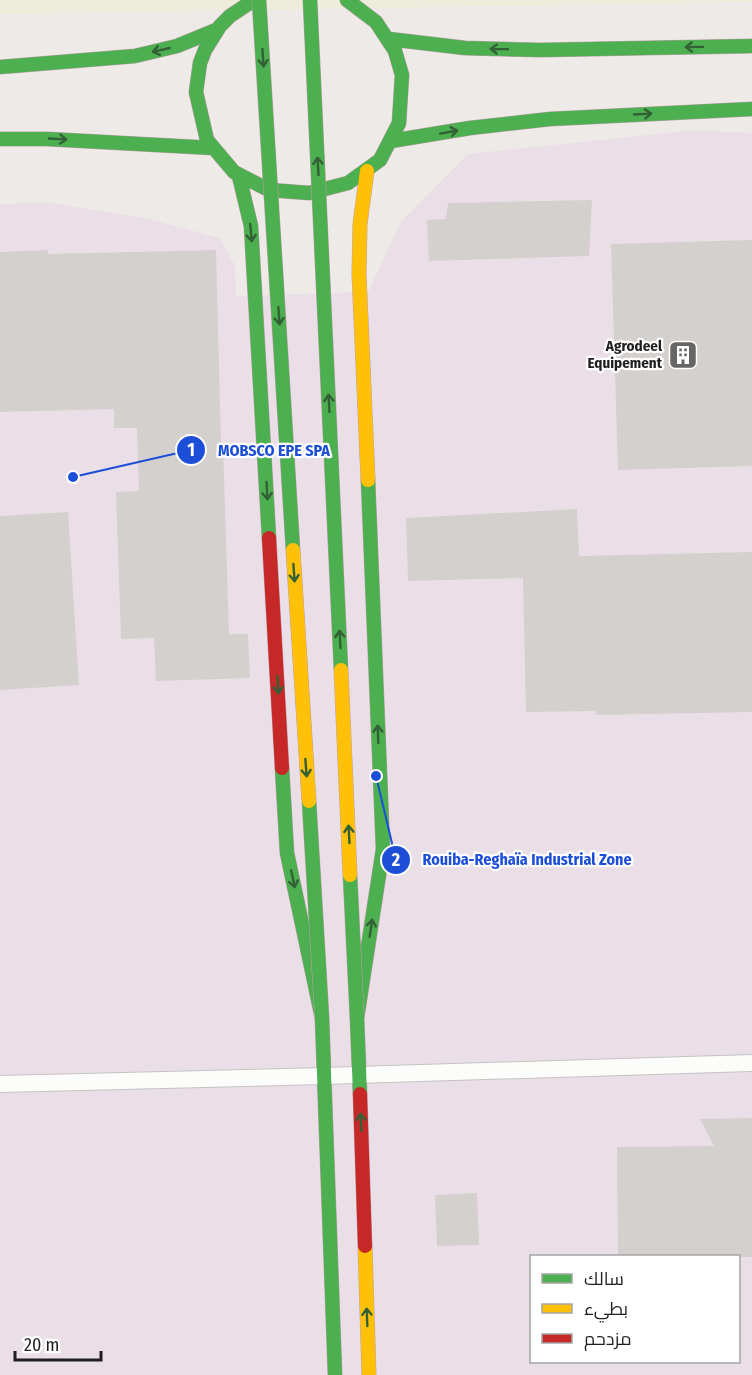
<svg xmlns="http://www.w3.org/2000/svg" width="752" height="1375" font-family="'Fira Sans Condensed',Cairo,sans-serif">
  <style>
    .industrial { fill: #ebdfe7; fill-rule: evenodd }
    .farmland { fill: #eeecda }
    .building { fill: #d4d0ce }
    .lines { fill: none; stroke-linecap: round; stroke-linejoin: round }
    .lane-casing { stroke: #c4c3c2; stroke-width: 18 }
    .fast-casing { stroke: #c39eac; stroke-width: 15 }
    .slow-casing { stroke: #c39eac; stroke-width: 15 }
    .jam-casing { stroke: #c39eac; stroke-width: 15 }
    .lane { stroke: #fcfcfb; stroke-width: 16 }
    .fast { stroke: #4caf50; stroke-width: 14 }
    .slow { stroke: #ffc107; stroke-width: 14 }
    .jam { stroke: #c62828; stroke-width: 14 }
    .fast-bridge-casing { stroke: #c39eac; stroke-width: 15; stroke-linecap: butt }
    .slow-bridge-casing { stroke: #c39eac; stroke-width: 15; stroke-linecap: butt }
    .fast-bridge { stroke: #4caf50; stroke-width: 14 }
    .slow-bridge { stroke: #ffc107; stroke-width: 14 }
    .oneway { stroke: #336035 }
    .labels { text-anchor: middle; stroke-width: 4.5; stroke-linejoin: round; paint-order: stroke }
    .poi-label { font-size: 15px; font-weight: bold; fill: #1f1f1f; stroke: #fff; text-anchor: end }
    .leader { fill: none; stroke: #1d4ed8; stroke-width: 2 }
    .callout-dot { fill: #1d4ed8; stroke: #fff; stroke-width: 2 }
    .mark-label { font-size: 18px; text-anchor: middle; font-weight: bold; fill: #fff }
    .callout-label { font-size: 16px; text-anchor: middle; font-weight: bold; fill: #1d4ed8; stroke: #fff; stroke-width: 4.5; stroke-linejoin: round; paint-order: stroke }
  </style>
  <rect width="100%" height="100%" fill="#edeae7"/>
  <path class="industrial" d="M695,130l57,3v1242h-752v-1171l44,-2 101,16 75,20 15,28 1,30 132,-4 33,-70 67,-68zM532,1256h206v106h-206z"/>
  <path class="farmland" d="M0,0h752v2l-752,12z"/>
  <path class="building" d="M592,200l-3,56 -160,5 -2,-41 19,-1 2,-16z
    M752,240v226l-134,4 -7,-226z
    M48,250v4l168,-4 5,194h2l6,190h19l2,44 -94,3 -2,-43 -33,1 -5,-147 23,-1 -2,-63h-23v-19l-114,3v-160z
    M577,509l2,47 173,-4v160l-156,3 -1,-4 -69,1 -3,-134 -115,3 -2,-63z
    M68,512l11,173 -79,5v-174z
    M752,1118v139h-134l-1,-110 97,-1 -14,-27z
    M477,1193l2,52 -42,1 -2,-51z"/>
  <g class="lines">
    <g class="lane-casing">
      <path id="lane" d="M0,1084l324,-8 428,-13"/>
    </g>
    <g class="fast-casing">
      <path id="fast" d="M254,0l-24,16 -10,10 -15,24 -5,13 -4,29 11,48 27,32 35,18 40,3 39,-10 32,-23 19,-37 3,-48 -7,-24 -19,-29 -29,-22
        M389,39l76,9 75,2 212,-4
        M0,67l135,-11 42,-10 39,-16
        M0,139h47l166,9
        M391,141l79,-13 80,-9 202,-10
        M239,176l12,50 18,312
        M282,768l5,85 35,165 13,357
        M360,1094l-3,-76 26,-169 -15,-369"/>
    </g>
    <g class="slow-casing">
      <path id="slow" d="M367,171l-7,53 -1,50 9,206
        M365,1246l4,129"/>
    </g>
    <g class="jam-casing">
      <path id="jam" d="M269,538l13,230
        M360,1094l5,152"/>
    </g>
    <use href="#lane" class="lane"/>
    <use href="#fast" class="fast"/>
    <use href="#slow" class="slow"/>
    <use href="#jam" class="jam"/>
    <g class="fast-bridge-casing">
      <path id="fast-bridge" d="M259,0l34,550
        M310,0l31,670
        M309,801l13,217
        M350,875l7,143"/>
    </g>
    <g class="slow-bridge-casing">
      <path id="slow-bridge" d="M293,550l16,251
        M341,670l9,205"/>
    </g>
    <use href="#fast-bridge" class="fast-bridge"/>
    <use href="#slow-bridge" class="slow-bridge"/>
  </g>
  <defs><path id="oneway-shaft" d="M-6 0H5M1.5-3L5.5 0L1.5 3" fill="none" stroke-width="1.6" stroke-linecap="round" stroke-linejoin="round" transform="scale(1.5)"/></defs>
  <g class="oneway">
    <use href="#oneway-shaft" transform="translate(694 47) rotate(179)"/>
    <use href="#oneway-shaft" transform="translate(499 49) rotate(-179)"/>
    <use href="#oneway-shaft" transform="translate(161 50) rotate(167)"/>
    <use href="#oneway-shaft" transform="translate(263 58) rotate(86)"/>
    <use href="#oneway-shaft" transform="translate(643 114) rotate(-3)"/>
    <use href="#oneway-shaft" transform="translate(449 132) rotate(-10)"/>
    <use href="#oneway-shaft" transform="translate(58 139) rotate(3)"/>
    <use href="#oneway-shaft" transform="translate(318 166) rotate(-93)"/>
    <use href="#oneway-shaft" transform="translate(251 233) rotate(85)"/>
    <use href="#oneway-shaft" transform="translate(279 316) rotate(86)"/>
    <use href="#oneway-shaft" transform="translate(329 403) rotate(-93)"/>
    <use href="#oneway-shaft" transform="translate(267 491) rotate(87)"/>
    <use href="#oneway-shaft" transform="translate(294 573) rotate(86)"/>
    <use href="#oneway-shaft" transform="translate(340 639) rotate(-93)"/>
    <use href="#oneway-shaft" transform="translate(278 685) rotate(87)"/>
    <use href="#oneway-shaft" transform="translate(378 734) rotate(-92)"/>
    <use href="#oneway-shaft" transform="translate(306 768) rotate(86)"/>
    <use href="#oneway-shaft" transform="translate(349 834) rotate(-93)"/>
    <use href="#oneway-shaft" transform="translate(293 879) rotate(78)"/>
    <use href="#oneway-shaft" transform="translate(371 928) rotate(-81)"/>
    <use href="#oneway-shaft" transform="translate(361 1122) rotate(-92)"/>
    <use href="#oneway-shaft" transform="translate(367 1317) rotate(-92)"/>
  </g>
  <defs>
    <g id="building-square" transform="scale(1.5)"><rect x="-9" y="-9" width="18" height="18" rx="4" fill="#676665" stroke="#fff"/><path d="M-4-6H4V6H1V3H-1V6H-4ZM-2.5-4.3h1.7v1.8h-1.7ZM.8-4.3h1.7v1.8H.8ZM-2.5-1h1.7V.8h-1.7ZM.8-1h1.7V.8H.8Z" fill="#fff"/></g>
  </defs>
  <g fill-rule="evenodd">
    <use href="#building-square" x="683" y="355"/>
  </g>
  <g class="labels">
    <g class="poi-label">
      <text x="662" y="351">Agrodeel<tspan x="662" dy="17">Equipement</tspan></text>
    </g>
  </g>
  <path class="leader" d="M73 477L191 450M376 776L396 860"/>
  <g class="callout-dot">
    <circle cx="73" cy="477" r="6"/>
    <circle cx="376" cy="776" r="6"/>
    <circle cx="191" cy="450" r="15"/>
    <circle cx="396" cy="860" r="15"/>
  </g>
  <g class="mark-label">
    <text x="191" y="456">1</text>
    <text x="396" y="866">2</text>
  </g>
  <g class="callout-label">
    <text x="274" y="456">MOBSCO EPE SPA</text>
    <text x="527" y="865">Rouiba-Reghaïa Industrial Zone</text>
  </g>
  <rect x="530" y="1255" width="210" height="108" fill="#ffffff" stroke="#a5a5a5" stroke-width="1.5"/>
  <rect x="542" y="1274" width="30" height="9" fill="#4caf50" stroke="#a5a5a5" stroke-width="1.5"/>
  <text x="584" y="1285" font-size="18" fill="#1f1f1f">سالك</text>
  <rect x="542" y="1304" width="30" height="9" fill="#ffc107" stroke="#a5a5a5" stroke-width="1.5"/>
  <text x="584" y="1315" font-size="18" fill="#1f1f1f">بطيء</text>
  <rect x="542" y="1334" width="30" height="9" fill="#c62828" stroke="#a5a5a5" stroke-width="1.5"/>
  <text x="584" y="1345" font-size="18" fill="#1f1f1f">مزدحم</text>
  <path d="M15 1351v9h86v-9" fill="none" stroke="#1f1f1f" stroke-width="3"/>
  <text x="24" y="1351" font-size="18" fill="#1f1f1f" stroke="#ffffff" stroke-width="4.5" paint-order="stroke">20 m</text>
</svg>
